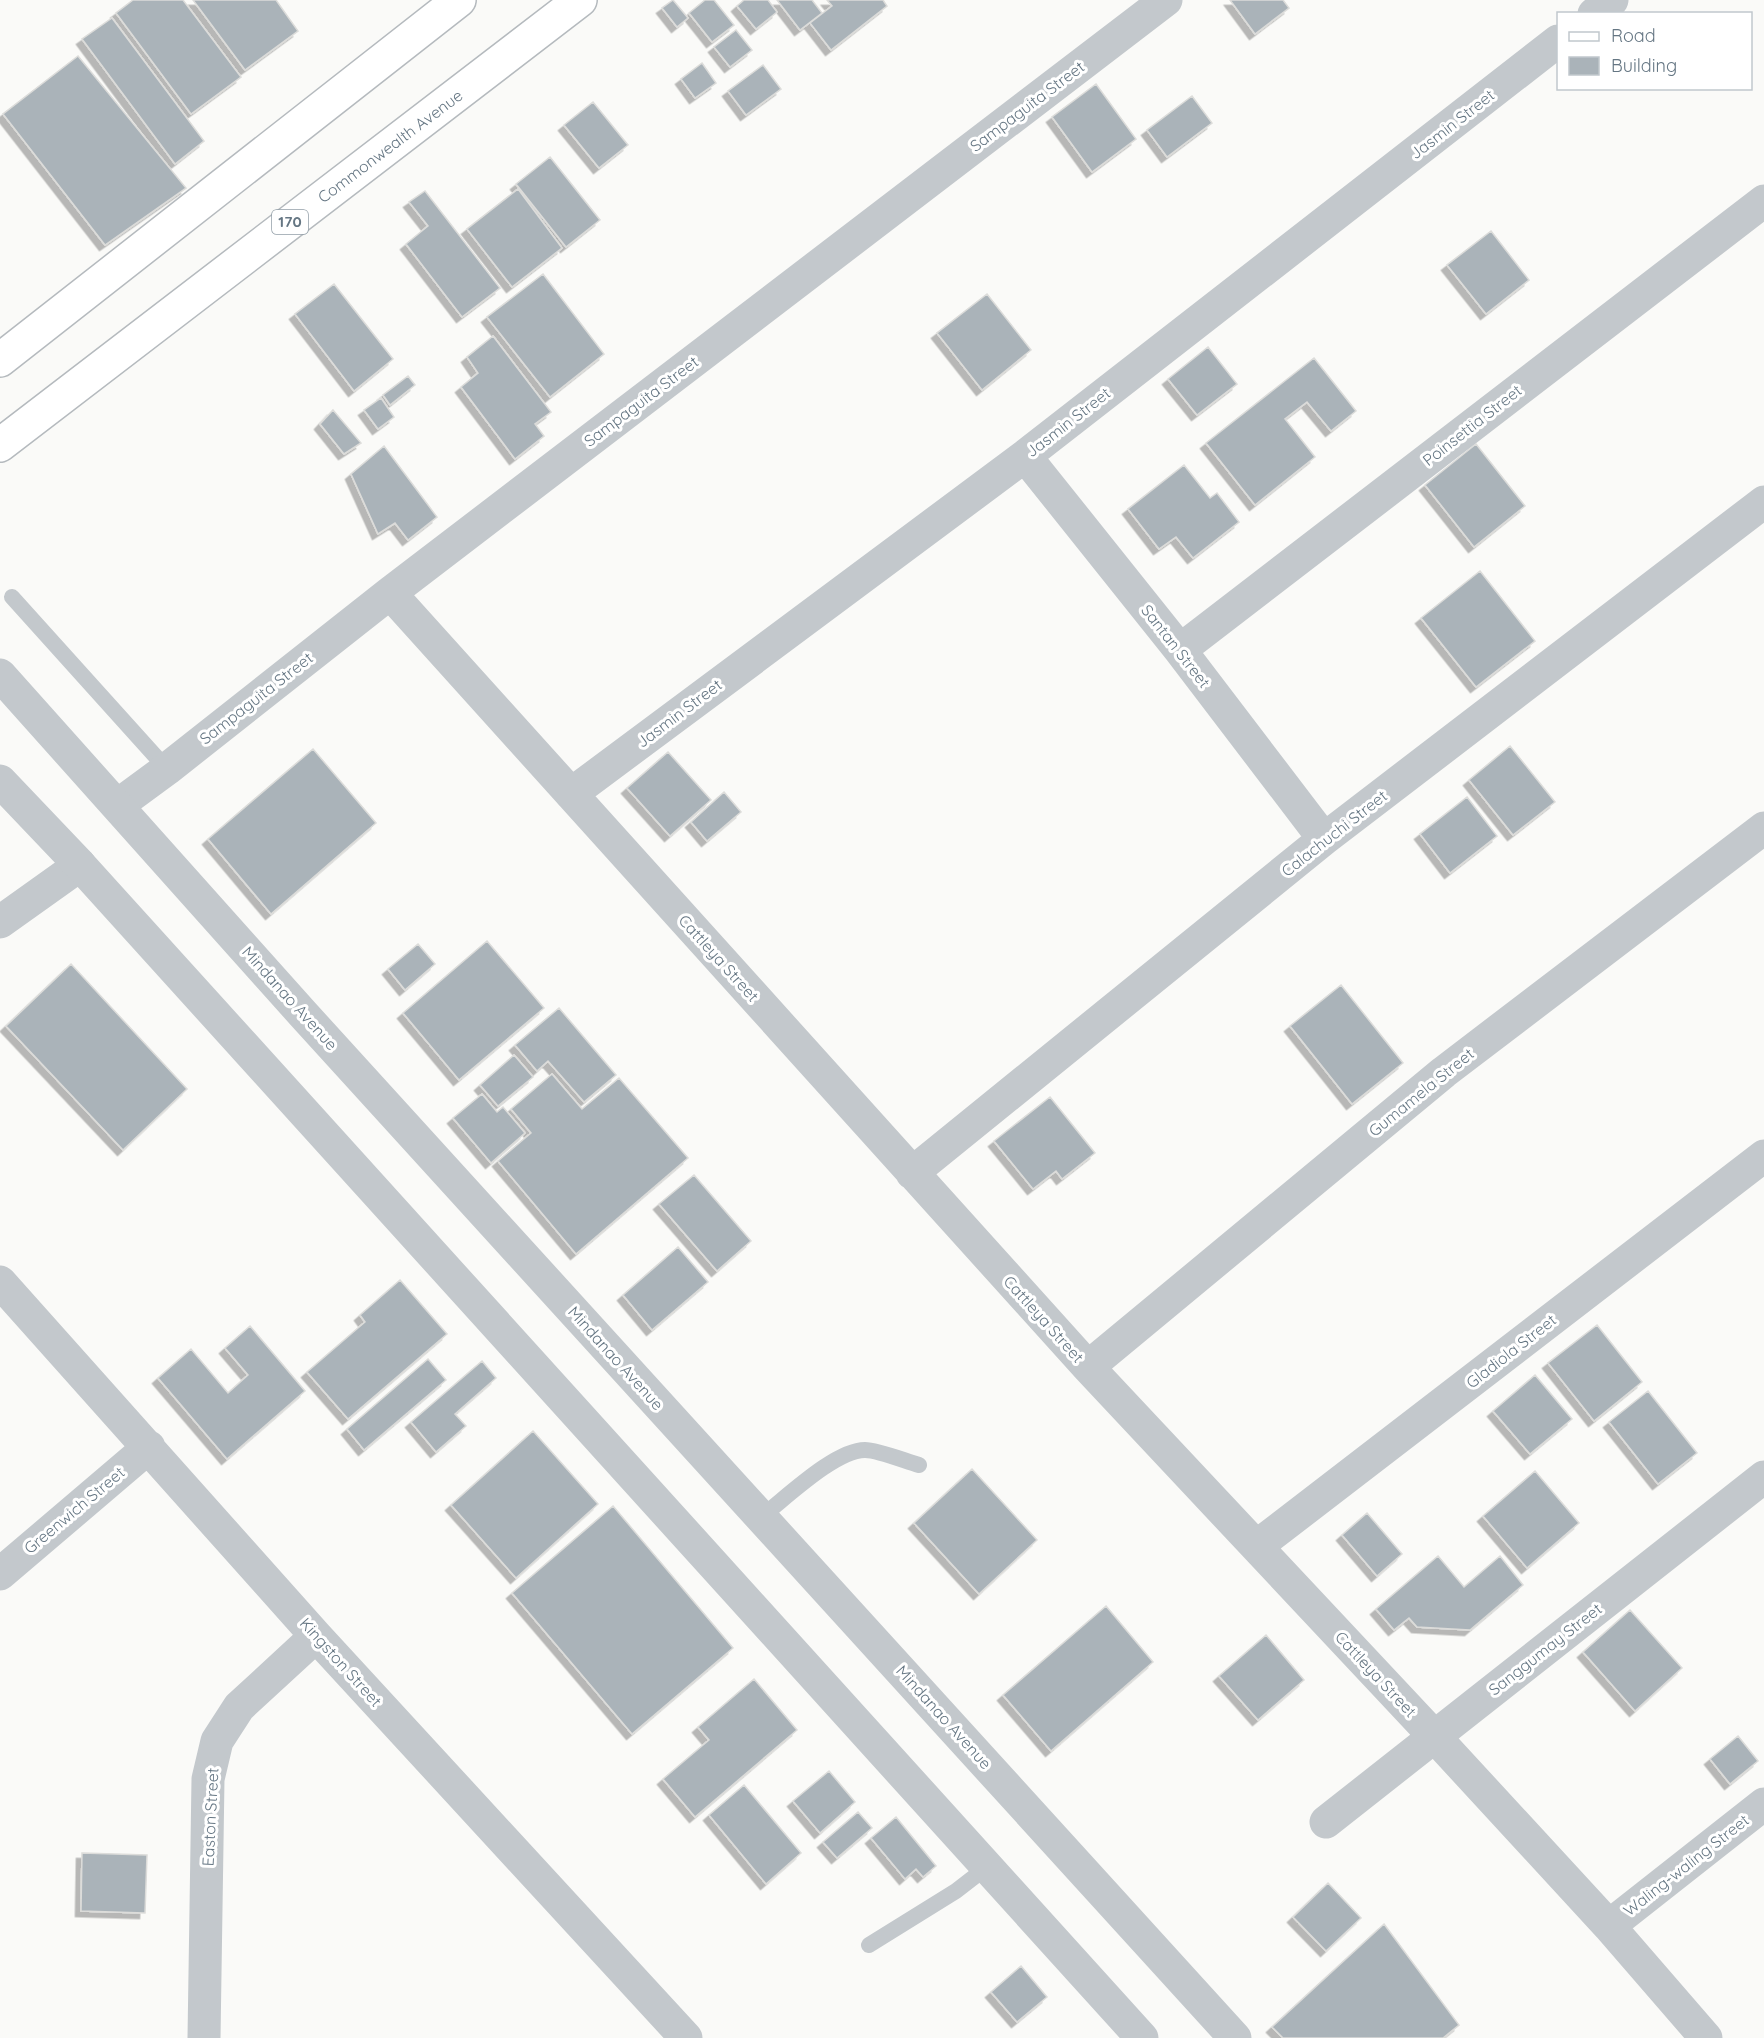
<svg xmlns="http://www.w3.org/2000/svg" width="1764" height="2038" font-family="Quicksand,sans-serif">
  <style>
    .building { fill: #aab3b9; stroke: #dcdcda; stroke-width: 1.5; filter: url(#shadow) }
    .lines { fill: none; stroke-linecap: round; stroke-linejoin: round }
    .primary-casing { stroke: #b5babe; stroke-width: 36 }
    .service { stroke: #c3c8cc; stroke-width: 16 }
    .minor { stroke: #c3c8cc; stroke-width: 33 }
    .tertiary { stroke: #c3c8cc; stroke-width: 33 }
    .primary { stroke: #fff; stroke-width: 33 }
    .labels { text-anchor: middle; stroke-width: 6; stroke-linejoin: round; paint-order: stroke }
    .shield { fill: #fff; stroke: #939fa8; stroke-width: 1.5 }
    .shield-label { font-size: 15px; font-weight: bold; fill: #657683 }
    .street-label { font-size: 16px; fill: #657683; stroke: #fff }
  </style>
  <defs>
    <filter id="shadow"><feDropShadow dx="-5.5" dy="5.5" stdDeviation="0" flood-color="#0004"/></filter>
  </defs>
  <rect width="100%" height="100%" fill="#fafaf8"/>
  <path class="building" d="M133,0h50l58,77 -50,37 -75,-101z
    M193,0h83l22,31 -53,39z
    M673,0l15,18 -11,9 -15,-19z
    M705,0h9l20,25 -22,17 -23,-29z
    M744,0h24l9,12 -21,17 -19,-23z
    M777,0h35l10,13 -22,17z
    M827,0h56l4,6 -56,44 -21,-27 22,-17z
    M1230,0h53l6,8 -34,26z
    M112,18l92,123 -29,23 -93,-125z
    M736,30l16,20 -22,17 -16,-20z
    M78,56l108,132 -81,57 -102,-131z
    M702,63l14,20 -21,15 -14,-19z
    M763,65l18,24 -35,26 -18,-24z
    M1096,84l40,55 -44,33 -40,-55z
    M1192,96l20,27 -45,34 -20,-27z
    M593,102l35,43 -29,23 -35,-43z
    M550,157l50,63 -34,27 -50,-63z
    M518,189l44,59 -50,39 -45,-58z
    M425,191l75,97 -38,29 -56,-73 22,-18 -19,-24z
    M1491,231l38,49 -43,34 -39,-49z
    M543,274l61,80 -54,43 -63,-80z
    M334,284l59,75 -39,32 -59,-77z
    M987,294l44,56 -49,40 -45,-57z
    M493,336l58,76 -16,12 9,12 -29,23 -54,-72 17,-14 -11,-16z
    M1208,347l29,37 -40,31 -29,-36z
    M1314,358l42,53 -25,20 -24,-29 -22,17 30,38 -60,48 -49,-62z
    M408,376l7,9 -25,20 -7,-10z
    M381,398l13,19 -16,12 -14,-19z
    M333,410l28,33 -17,11 -24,-30z
    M1476,444l49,62 -51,41 -49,-62z
    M384,446l53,71 -29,23 -13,-17 -17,11 -27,-60z
    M1184,465l26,33 7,-5 22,29 -46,36 -17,-21 -17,12 -31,-40z
    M1480,571l55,70 -59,46 -55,-69z
    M1510,746l45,56 -42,33 -44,-55z
    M313,749l63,74 -105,91 -63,-75z
    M668,752l43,48 -41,36 -43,-48z
    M724,792l17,20 -34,29 -16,-19z
    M1467,797l30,39 -47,37 -30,-39z
    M487,941l57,67 -85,72 -56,-67z
    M418,944l17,20 -30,26 -17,-21z
    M71,964l116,125 -64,61 -117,-124z
    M1341,985l62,78 -51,41 -62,-78z
    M559,1008l57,67 -32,27 -36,-41 -11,10 -22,-26z
    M514,1055l19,22 -35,29 -18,-21z
    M552,1074l30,35 37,-31 69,80 -112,96 -78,-93 33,-28 -20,-24z
    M482,1094l15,18 6,-5 22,26 -34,30 -38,-45z
    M1050,1097l45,56 -33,26 -6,-8 -23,18 -39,-48z
    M694,1175l57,66 -34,30 -58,-67z
    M678,1247l30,35 -56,48 -29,-35z
    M400,1280l47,54 -99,85 -41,-47 58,-50 -5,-7z
    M1597,1325l45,57 -48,39 -46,-58z
    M250,1326l55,65 -78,68 -69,-81 33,-29 37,44 20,-18 -23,-27z
    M428,1359l18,21 -82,70 -17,-21z
    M482,1361l14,17 -41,36 11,12 -30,26 -25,-30z
    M1535,1375l37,44 -42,35 -37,-43z
    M1648,1391l49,62 -39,31 -49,-62z
    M533,1431l65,73 -82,74 -65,-73z
    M972,1469l65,71 -58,54 -65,-71z
    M1535,1471l44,52 -52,45 -44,-52z
    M613,1506l120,142 -101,86 -120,-141z
    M1367,1513l35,41 -25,22 -35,-41z
    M1438,1556l26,31 36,-31 23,29 -53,45 -53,-3 -8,-9 -15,12 -18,-21z
    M1106,1606l47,56 -102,89 -48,-56z
    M1630,1610l52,58 -47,43 -52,-59z
    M1266,1635l38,45 -46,40 -39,-44z
    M754,1679l43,51 -102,87 -32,-38 46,-39 -11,-13z
    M1738,1736l20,25 -28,23 -20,-25z
    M829,1771l26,31 -35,31 -27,-32z
    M744,1785l57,68 -35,31 -57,-69z
    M858,1812l14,16 -35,30 -14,-16z
    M896,1817l40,49 -13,11 -7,-8 -11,10 -34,-41z
    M82,1853l65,2 -2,58 -64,-2z
    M1328,1883l33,35 -35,33 -33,-34z
    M1384,1924l75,101 -16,13h-160l-11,-11z
    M1021,1966l26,31 -30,25 -26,-30z"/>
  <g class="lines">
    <g class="primary-casing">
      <path id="primary" d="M0,360l459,-360
        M0,445l580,-445"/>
    </g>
    <path class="service" d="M12,597l155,172
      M761,1517c25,-19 74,-67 104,-67 13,0 40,11 54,15
      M869,1945l87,-54 31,-24"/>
    <path class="minor" d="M1594,14l18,-14
      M1025,456l155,194 144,189
      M390,593l698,774 346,369 175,190 97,112
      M1180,650l584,-449
      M571,794l454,-338 533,-415
      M118,805l49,-36 223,-176 776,-593
      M0,922l80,-57
      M912,1173l412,-334 440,-337
      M0,1282l316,354 370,402
      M1088,1367l356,-295 320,-244
      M1257,1546l507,-390
      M0,1574l149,-127
      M1326,1822l438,-345
      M1609,1926l155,-122
      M204,2038l4,-259 9,-38 22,-34 77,-71"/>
    <path class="tertiary" d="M0,675l303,339 932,1024
      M0,781l80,84 1062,1173"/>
    <use href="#primary" class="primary"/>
  </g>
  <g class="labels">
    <rect class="shield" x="272" y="210" width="36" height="24" rx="4.5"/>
    <g class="shield-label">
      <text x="290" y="227">170</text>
    </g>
    <g class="street-label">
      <text transform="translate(1027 106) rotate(-37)" y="6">Sampaguita Street</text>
      <text transform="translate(1452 124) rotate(-38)" y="6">Jasmin Street</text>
      <text transform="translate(390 146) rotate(-37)" y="6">Commonwealth Avenue</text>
      <text transform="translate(641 401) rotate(-37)" y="6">Sampaguita Street</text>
      <text transform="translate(1068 422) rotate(-38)" y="6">Jasmin Street</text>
      <text transform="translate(1472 425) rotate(-38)" y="6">Poinsettia Street</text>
      <text transform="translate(1176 646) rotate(52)" y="6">Santan Street</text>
      <text transform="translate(256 698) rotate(-38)" y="6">Sampaguita Street</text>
      <text transform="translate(679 713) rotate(-37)" y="6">Jasmin Street</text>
      <text transform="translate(1334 833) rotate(-38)" y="6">Calachuchi Street</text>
      <text transform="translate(719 958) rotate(48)" y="6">Cattleya Street</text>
      <text transform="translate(290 998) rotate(48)" y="6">Mindanao Avenue</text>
      <text transform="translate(1421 1092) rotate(-39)" y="6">Gumamela Street</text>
      <text transform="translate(1044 1319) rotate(48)" y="6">Cattleya Street</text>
      <text transform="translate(1511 1351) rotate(-38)" y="6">Gladiola Street</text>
      <text transform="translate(616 1358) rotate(48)" y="6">Mindanao Avenue</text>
      <text transform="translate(74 1510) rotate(-40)" y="6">Greenwich Street</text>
      <text transform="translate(1545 1649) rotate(-38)" y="6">Sanggumay Street</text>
      <text transform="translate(341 1662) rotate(48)" y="6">Kingston Street</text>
      <text transform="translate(1376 1674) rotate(47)" y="6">Cattleya Street</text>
      <text transform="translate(944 1717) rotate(48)" y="6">Mindanao Avenue</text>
      <text transform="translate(210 1817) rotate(-87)" y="6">Easton Street</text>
      <text transform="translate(1686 1865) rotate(-38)" y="6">Waling-waling Street</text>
    </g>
  </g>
  <rect x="1557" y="12" width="195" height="78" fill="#ffffff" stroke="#c1c8cd" stroke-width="1.5"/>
  <rect x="1569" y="32" width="30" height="9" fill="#ffffff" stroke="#c1c8cd" stroke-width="1.5"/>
  <text x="1611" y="42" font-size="18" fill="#657683">Road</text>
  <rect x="1569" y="57" width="30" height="18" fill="#aab3b9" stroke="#c1c8cd" stroke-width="1.5"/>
  <text x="1611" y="72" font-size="18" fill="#657683">Building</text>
</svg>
